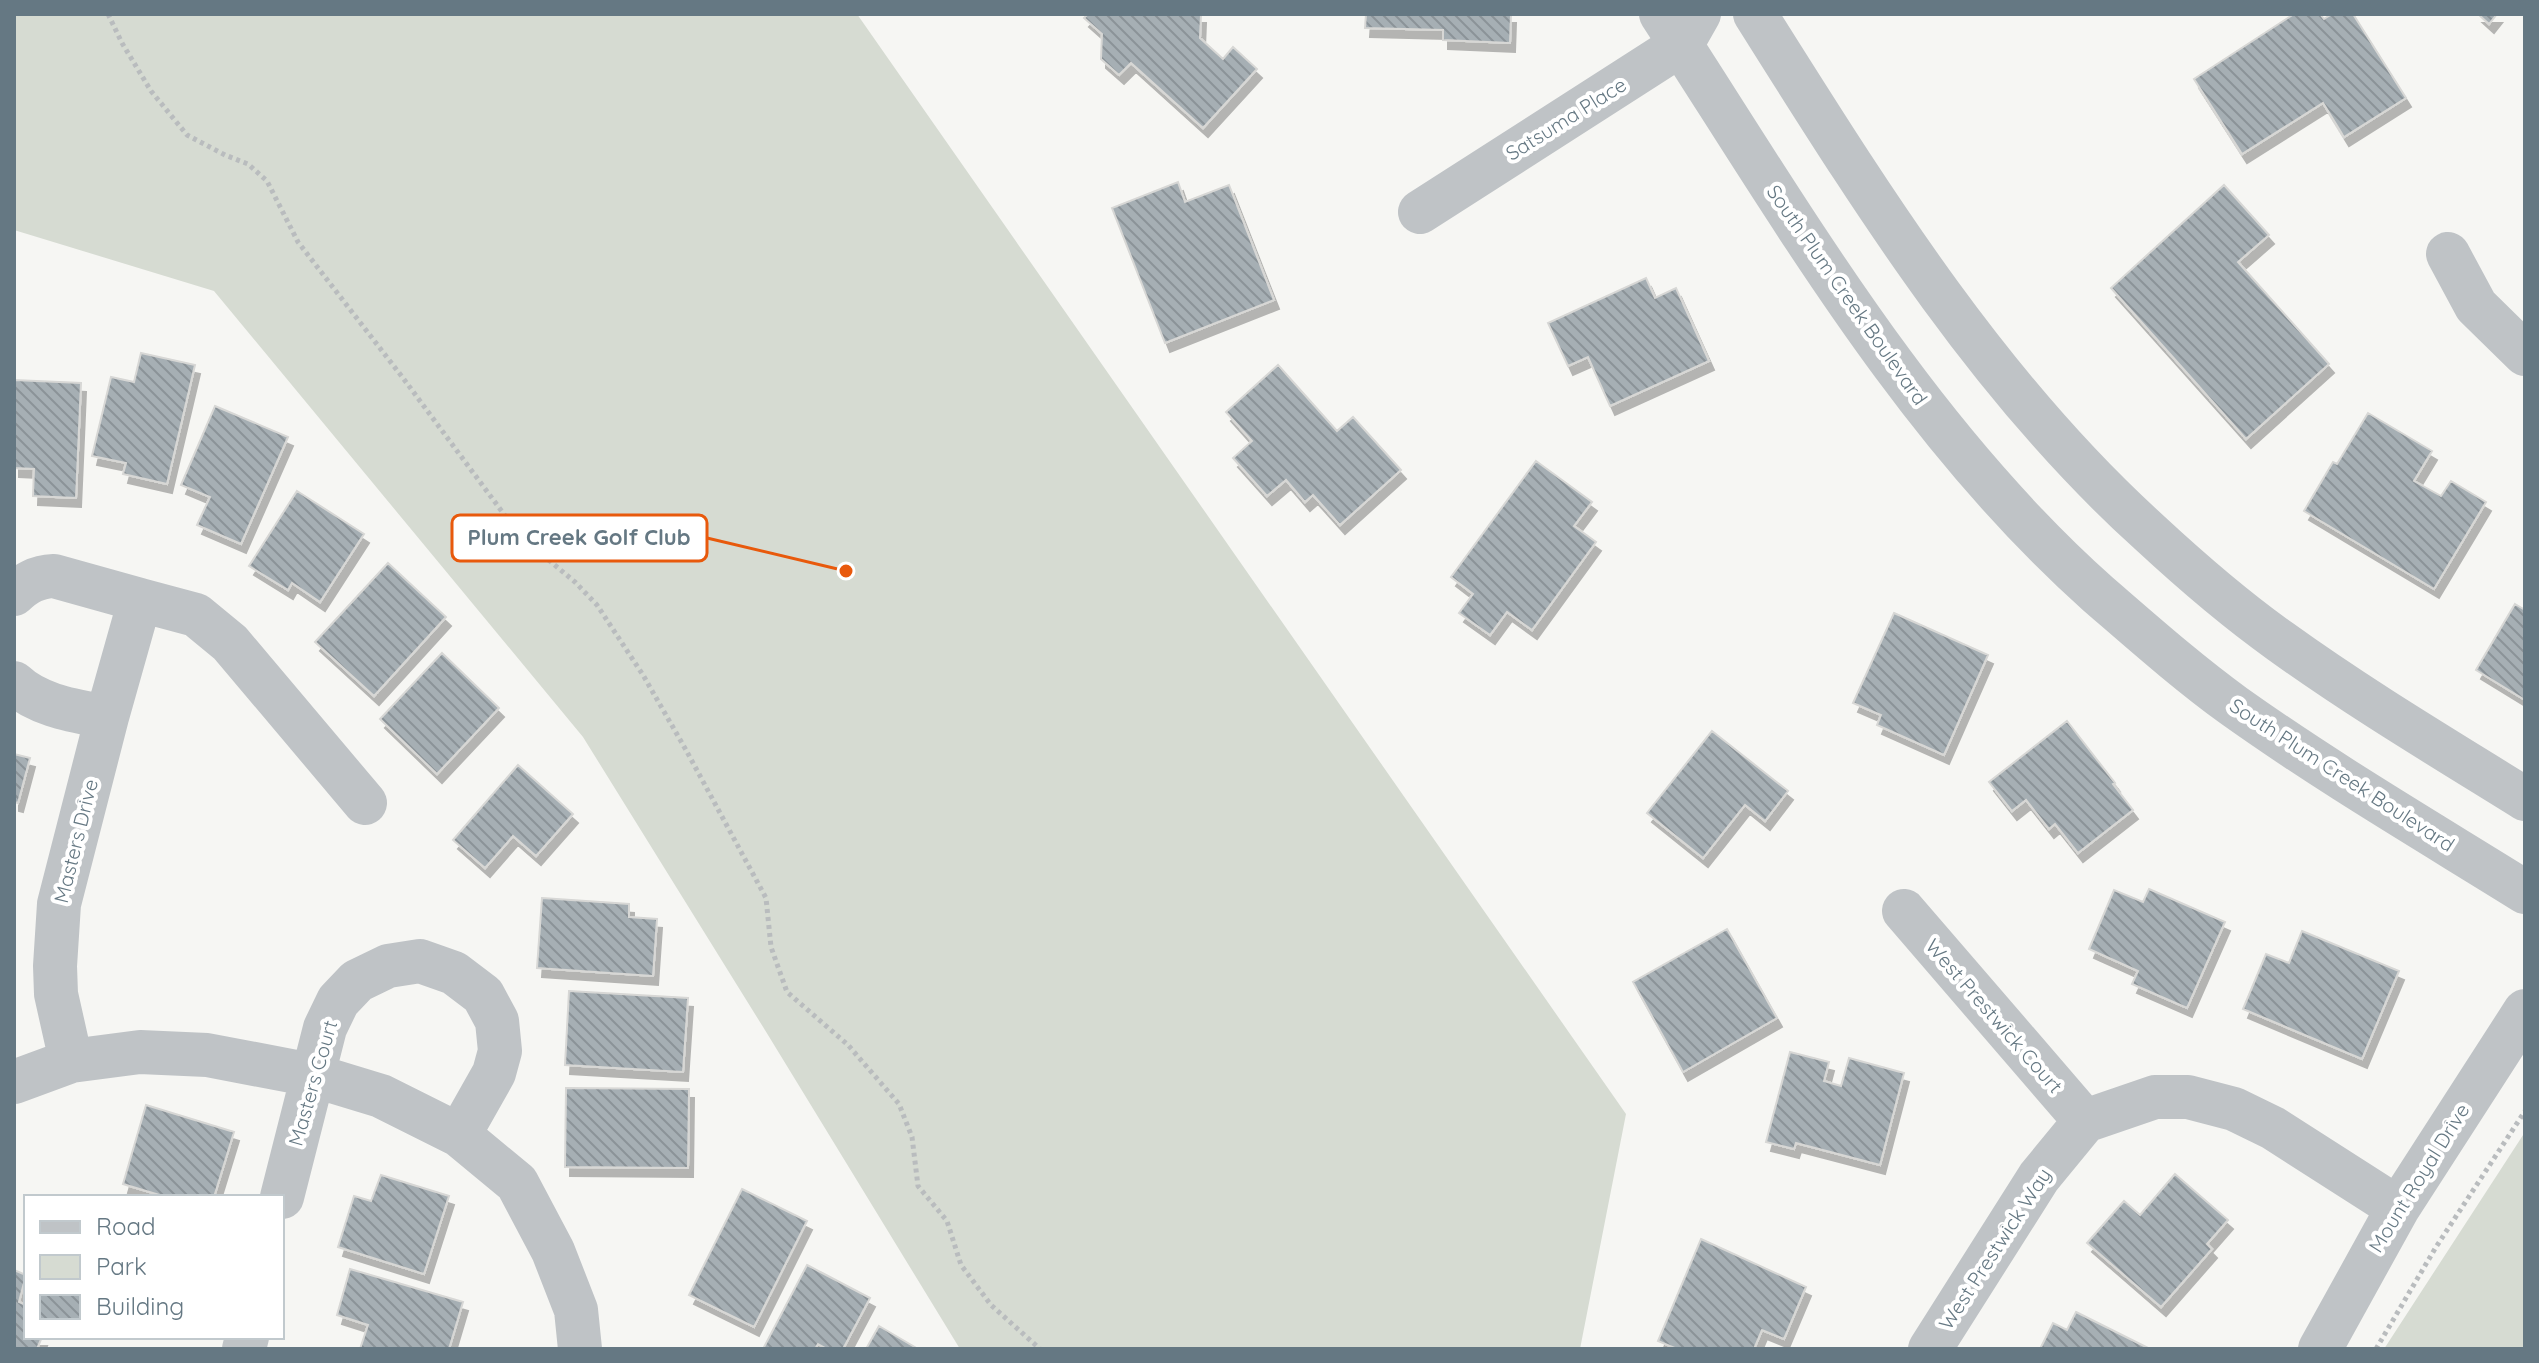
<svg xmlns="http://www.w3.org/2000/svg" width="2539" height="1363" font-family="Quicksand,sans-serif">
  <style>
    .green { fill: #d6dbd2 }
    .building { fill: url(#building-back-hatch); stroke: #d7d7d5; stroke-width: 2; filter: url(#shadow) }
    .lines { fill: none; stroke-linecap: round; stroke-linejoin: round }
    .path { stroke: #b9bcbe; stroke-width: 5; stroke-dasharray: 4 4; stroke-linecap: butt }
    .minor { stroke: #bfc3c6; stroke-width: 44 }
    .labels { text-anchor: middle; stroke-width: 8; stroke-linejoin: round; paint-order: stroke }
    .street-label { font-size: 20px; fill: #657883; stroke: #fff }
    .leader { fill: none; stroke: #e8590c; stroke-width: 3 }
    .callout-dot { fill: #e8590c; stroke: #fff; stroke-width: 3 }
    .callout { fill: #fff; stroke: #e8590c; stroke-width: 3 }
    .callout-label { font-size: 22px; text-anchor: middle; font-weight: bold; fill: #657883 }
  </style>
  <defs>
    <pattern id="building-back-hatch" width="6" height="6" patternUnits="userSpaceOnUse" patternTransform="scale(2)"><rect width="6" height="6" fill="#a6afb4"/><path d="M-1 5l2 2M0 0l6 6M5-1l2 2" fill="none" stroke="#8b9398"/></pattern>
    <filter id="shadow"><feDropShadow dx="5" dy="9" stdDeviation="0" flood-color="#0004"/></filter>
  </defs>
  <rect width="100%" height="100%" fill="#f6f6f3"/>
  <path class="green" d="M14,14h843l769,1100 -46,235h-620l-192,-314 -185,-298 -369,-446 -200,-61z
    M2525,1132v217h-141z"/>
  <path class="building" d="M1088,14h113l-1,24 23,21 10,-12 24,22 -54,59 -72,-65 -12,12 -18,-16 1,-25 -18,-16z
    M1366,14h145l-1,29 -67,-3v-10l-78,-2z
    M2294,14h26l4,5 8,-5h21l53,84 -62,39 -21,-34 -81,51 -48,-75z
    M2478,14h19l-8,10z
    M1178,182l7,20 44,-17 45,115 -109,43 -53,-135z
    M2224,185l45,50 -31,27 91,102 -83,75 -135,-151z
    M1646,278l9,20 21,-10 33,73 -99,45 -22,-49 -20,9 -20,-43z
    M141,353l54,12 -28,119 -44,-10 3,-11 -34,-7 19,-79 23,5z
    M1278,365l59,66 16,-14 48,53 -61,55 -27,-30 -8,7 -19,-22 -19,16 -34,-38 19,-17 -26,-29z
    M14,380l67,3 -5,115 -43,-2 1,-27 -20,-1z
    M215,406l73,31 -47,107 -44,-19 13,-28 -29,-12z
    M2368,413l64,38 -18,30 27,15 10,-15 35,21 -52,87 -130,-78 29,-49 4,2z
    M1536,461l56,41 -18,24 22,16 -64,88 -25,-18 -17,23 -31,-22 14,-19 -22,-17z
    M297,491l67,43 -44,68 -28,-19 -4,7 -39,-24z
    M388,563l58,54 -72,79 -59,-54z
    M2515,604l10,6v90l-49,-30z
    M1894,613l94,42 -44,100 -67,-30 4,-10 -28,-12z
    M442,653l57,55 -62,66 -57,-55z
    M2067,721l48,62 -2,1 20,26 -55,43 -23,-29 -6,5 -23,-29 -14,11 -23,-29z
    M1712,731l76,60 -23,30 -20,-16 -42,53 -56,-45z
    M14,754l16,4 -12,45 -4,-1z
    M518,765l55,49 -37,42 -23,-20 -28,32 -32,-28z
    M2149,889l76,33 -38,86 -55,-24 6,-13 -49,-22 25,-59 29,12z
    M542,898l87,6v13l28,2 -4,57 -116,-8z
    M1727,929l50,89 -94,54 -50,-90z
    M2302,931l97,40 -37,88 -119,-50 23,-55 23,9z
    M569,991l119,7 -5,74 -118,-7z
    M1790,1052l39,10 -5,19 17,5 8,-28 55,15 -24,92 -84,-22 -2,6 -28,-7z
    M566,1088l123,1 -1,79 -123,-1z
    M146,1105l88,27 -20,65h-48l-43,-13z
    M2175,1174l53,46 -21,24 5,5 -51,58 -74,-64 37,-42 16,14z
    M381,1175l68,21 -25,78 -86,-27 16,-51 17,5z
    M742,1189l65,32 -53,106 -65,-32z
    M1701,1239l105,48 -22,52 -22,-9 -8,19h-77l-19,-8z
    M807,1265l63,33 -27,51h-16l-9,-5 -3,5h-52z
    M350,1269l113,33 -14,47h-89l8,-24 -31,-10z
    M14,1270l12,5 -7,27 7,3v32h16l-5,12h-23z
    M2076,1312l74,37h-110l13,-26 14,7z
    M879,1326l39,23h-52z"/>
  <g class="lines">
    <path class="path" d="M108,14l14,29 29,48 36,44 38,20 23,9 19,17 31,61 105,136 103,139 21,25 48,40 22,23 46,70 43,75 80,148 5,49 16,45 61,53 51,59 13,33 6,49 29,35 14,44 30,40 49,44
      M2376,1349l60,-102 89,-136"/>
    <path class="minor" d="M1661,14c132,203 254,417 437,580 44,38 89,78 136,112 94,67 193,125 291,186
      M1755,14c116,184 232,372 395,519 41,38 85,76 130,108 79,57 163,107 245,158
      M1420,212l262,-168 17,-30
      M2448,254l28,52 49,48
      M14,594c12,-11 22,-17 40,-18l86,24
      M14,683c24,23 62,28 93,34
      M1904,911l181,210
      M71,1061l-15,-67 -1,-28 4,-62 48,-187 33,-117 56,15 34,28 135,160
      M14,1082l57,-21 69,-9 67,3 105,20 69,21 78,39 58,48 36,68 23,59 4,39
      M282,1197l43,-169 13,-27 19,-20 31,-15 32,-5 34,12 29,22 14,26 3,30 -6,22 -35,62
      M244,1349l3,-12
      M1930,1349l109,-172 46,-56 70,-24h33l46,12 39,19 125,80
      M2320,1349l78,-141 127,-197"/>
  </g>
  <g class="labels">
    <g class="street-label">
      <text transform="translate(1566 119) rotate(-32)" y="7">Satsuma Place</text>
      <text transform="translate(1847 295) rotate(55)" y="7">South Plum Creek Boulevard</text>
      <text transform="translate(2342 775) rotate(33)" y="7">South Plum Creek Boulevard</text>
      <text transform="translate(76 841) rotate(-76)" y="7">Masters Drive</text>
      <text transform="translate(1994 1016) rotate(49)" y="7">West Prestwick Court</text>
      <text transform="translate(313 1083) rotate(-74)" y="7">Masters Court</text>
      <text transform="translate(2419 1178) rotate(-58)" y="7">Mount Royal Drive</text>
      <text transform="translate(1995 1249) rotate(-57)" y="7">West Prestwick Way</text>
    </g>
  </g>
  <path class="leader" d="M846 571L707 538"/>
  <circle class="callout-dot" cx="846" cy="571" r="8"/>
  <rect class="callout" x="452" y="515" width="255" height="46" rx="8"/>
  <g class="callout-label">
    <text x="579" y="545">Plum Creek Golf Club</text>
  </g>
  <rect width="2539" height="1363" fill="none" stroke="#657883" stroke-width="32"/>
  <rect x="24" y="1195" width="260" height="144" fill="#ffffff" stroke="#c1c9cd" stroke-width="2"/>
  <rect x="40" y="1221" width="40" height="12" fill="#bfc3c6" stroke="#c1c9cd" stroke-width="2"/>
  <text x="96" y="1235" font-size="24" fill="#657883">Road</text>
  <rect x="40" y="1255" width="40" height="24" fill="#d6dbd2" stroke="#c1c9cd" stroke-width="2"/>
  <text x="96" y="1275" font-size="24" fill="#657883">Park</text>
  <rect x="40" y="1295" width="40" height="24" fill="url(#building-back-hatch)" stroke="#c1c9cd" stroke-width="2"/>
  <text x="96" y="1315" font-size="24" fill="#657883">Building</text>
</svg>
